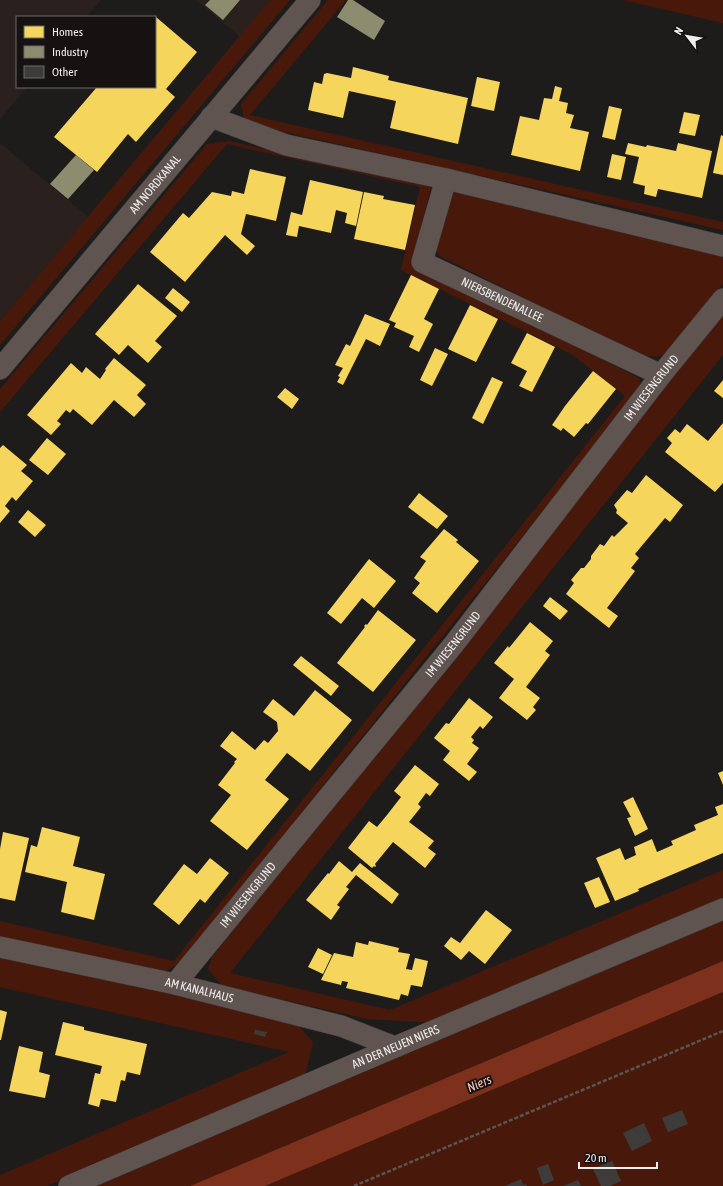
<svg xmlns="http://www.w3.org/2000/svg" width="723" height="1186" font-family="'Asap Condensed',sans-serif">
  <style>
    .built { fill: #2a201e }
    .green { fill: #48190b }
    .water { fill: #7d311d }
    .homes { fill: #f6d55c }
    .industry { fill: #8c8c6e }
    .building { fill: #3e3c3b }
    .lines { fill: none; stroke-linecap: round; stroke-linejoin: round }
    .street-casing { stroke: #3b3938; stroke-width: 22 }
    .path { stroke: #5b5552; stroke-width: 2.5; stroke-dasharray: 4 2; stroke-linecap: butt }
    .street { stroke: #5f5450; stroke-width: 21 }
    .labels { text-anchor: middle; stroke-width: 4; stroke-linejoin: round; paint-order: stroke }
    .street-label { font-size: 12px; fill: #f0edec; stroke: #151211 }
    .water-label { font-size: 13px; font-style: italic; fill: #f5c3b6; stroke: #151211 }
  </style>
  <rect width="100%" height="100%" fill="#1e1c1a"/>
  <path class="built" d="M0,0h101l-15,17h-69v70h10l-27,32z
    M196,0h74l-30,37z
    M0,143l88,74 -88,104z"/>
  <path class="green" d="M270,0h20l-290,345v-24z
    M328,0h18l-96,115 473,107v8l-470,-105 -8,-3 -4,-18z
    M622,0h101v23z
    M229,141l202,46 -19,76 227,115 3,9 -461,576 -19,10 -162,-37v-15l174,40 451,-565 -52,-41 -172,-85 19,-83 -193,-43 -227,268v-23l207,-245z
    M454,192l261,59 8,3v30l-54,69 -13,4 -20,-3 -196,-98 -4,-6 14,-52z
    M723,313v42l-493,618 160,37 333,-140v29l-291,124 -64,-4 -146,-33 -14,-17 4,-12z
    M723,918v43l-533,225h-104z
    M0,955l296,68 17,19 -8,34 -258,110h-47v-11l289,-123 -289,-65z
    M723,992v194h-458z"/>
  <path class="water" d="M723,961v31l-458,194h-75z"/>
  <path class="homes" d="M156,17l41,35 -31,37 9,8 -39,45 -8,-8 -31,38 -43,-35 43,-50h58v-69z
    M353,67l36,9 -1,4 80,18 -10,46 -68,-16 6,-27 -47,-10 -6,27 -35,-8 6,-28 8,2 2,-10 3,-1 24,5z
    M477,77l23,5 -6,29 -23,-5z
    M555,86l7,2 -3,13 9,2 -2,10 8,2 -4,13 19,4 -9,39 -69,-16 9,-39 19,4 5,-22 8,1z
    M609,106l13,3 -7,31 -13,-3z
    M684,112l16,3 -5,21 -16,-3z
    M721,135l2,1v39l-10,-2z
    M628,143l18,4 1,-2 29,6 2,-8 34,8 -10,47 -44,-9 -2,8 -12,-3 1,-8 -12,-3 6,-26 -14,-3z
    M612,154l14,3 -5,23 -14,-3z
    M250,169l36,8 -10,44 -30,-7 -5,20 14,12 -8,9 -22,-20 -40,47 -35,-30 33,-39 6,5 23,-26 19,4 1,-5 12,3z
    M310,180l53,12 -7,34 -11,-3 2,-10 -11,-3 -5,23 -32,-7 -2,11 -11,-2 5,-23 11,3z
    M364,192l20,4 -1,3 32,6 -10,45 -51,-11z
    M411,275l28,14 -15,30 9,5 -14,28 -10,-5 5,-11 -20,-9 2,-4 -7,-3z
    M138,284l39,32 -22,25 7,6 -14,16 -20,-18 -9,10 -24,-21z
    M173,288l17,14 -8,10 -17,-14z
    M470,305l28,14 -22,43 -28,-13z
    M365,314l25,10 -10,22 -14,-7 -23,46 -6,-3 3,-5 -2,-1 5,-8 -8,-3 11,-21 4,2z
    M527,333l28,14 -23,45 -13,-6 8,-15 -16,-8z
    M435,348l13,6 -16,32 -12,-6z
    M114,358l32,27 -9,10 9,9 -12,13 -20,-17 -22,25 -19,-16 -3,4 -4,-3 -9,11 4,3 -10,11 -24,-20 44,-52 11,10 4,-6 14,12 6,-9 -1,-1z
    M593,371l23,18 -28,35 -2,-1 -12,14 -11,-9 -2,3 -9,-6 13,-19z
    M492,377l11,5 -20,42 -11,-6z
    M723,380v18l-9,-7z
    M285,388l14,11 -7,10 -15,-12z
    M723,423v60l-8,9 -50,-40 7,-9 -5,-5 8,-9 5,4 7,-9 21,17z
    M47,438l19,16 -18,21 -19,-15z
    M3,445l24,20 -6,6 12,10 -17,20 -4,-4 -7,9 5,5 -10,12v-75z
    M646,475l37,30 -13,17 -5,-4 -30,36 4,4 -8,10 4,3 -28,37 11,8 -9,12 -43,-34 8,-11 -3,-3 10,-12h3l7,-9v-3l9,-12 4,2 8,-11 2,2 14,-14 -12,-10 1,-3 -3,-5 13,-15 5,3z
    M419,493l29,23 -11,13 -29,-22z
    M28,510l18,15 -11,12 -17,-15z
    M444,529l14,11 -2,2 23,19 -42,52 -25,-20 8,-10 -6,-5 12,-17 -6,-4z
    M369,559l27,22 -22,27 -12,-10 -21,26 -14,-11z
    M550,597l18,14 -8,9 -17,-14z
    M378,610l38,30 -43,52 -36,-29 28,-36 -1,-1 2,-2 1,1z
    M530,622l23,19 -8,10 5,4 -24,32 14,11 -7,9 3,3 -9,10 -28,-22 15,-19 -20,-16 14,-17 1,2z
    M301,656l38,30 -8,10 -38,-31z
    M315,690l37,30 -42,51 -23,-18 -22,27 24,19 -42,51 -37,-29 21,-26 -13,-10 17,-22 -1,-1 3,-3 -17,-13 12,-15 23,19 9,-10 4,3 10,-12 -1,-9 -14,-10 10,-13 21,17z
    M469,698l24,19 -10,12 -3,-3 -9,11 3,3 -2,3 7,5 -12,16 10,8 -8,9 -26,-21 7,-9 -16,-13 12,-15 3,1z
    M415,765l24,19 -9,12 -4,-3 -8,11 3,3 -12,15 25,19 -6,7 8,6 -11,14 -32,-26 -18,22 1,2 -1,1 -1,-1 -2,2 -24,-20 21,-27 8,6 10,-12 14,-18 -7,-6z
    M723,771v14l-5,-12z
    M633,797l15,32 -13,7 -8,-18 4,-1 -8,-15z
    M723,804v49l-85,36 1,2 -24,10 -19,-43 24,-10 5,12 11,-5 -2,-8 18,-8 5,13 16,-7 -2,-4 25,-11 -2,-5 24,-10 -3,-8z
    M42,827l38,10 -7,29 32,8 -11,46 -33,-8 6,-30 -42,-10 6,-27 6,2z
    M3,832l26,6 -14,63 -15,-3v-49z
    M210,858l19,15 -24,30 -5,-4 -21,26 -26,-21 31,-40 13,10z
    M339,861l13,11 8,-9 39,31 -7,10 -36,-29 -10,12 3,2 -12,16 3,2 -9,13 -25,-20 22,-27 1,1z
    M599,877l11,25 -15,6 -11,-25z
    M486,910l26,20 -27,34 -16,-13 -8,9 -17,-14 7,-9 9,6z
    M369,941l30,7 -1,4 12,2 -4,15 6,1 3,-12 13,3 -6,26 -11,-2 -3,11 -7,-2 -2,6 -53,-12 2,-6 -6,-1 -1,4 -20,-5 13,-27 19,4 3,-15 12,3z
    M318,948l14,7 -9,19 -15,-7z
    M0,1010l7,2 -6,28h-1z
    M63,1022l21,5v3l63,14 -7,31 -13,-3 -2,9 -4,-1 -5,22 -15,-3 -2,8 -11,-3 7,-31 5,1 2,-8 -47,-11z
    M19,1046l24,6 -4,20 11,3 -5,23 -36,-7z"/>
  <path class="industry" d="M210,0h30l-17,20 -18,-15z
    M348,0h5l32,21 -11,19 -37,-23z
    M76,155l18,15 -26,29 -18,-15z"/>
  <path class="building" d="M255,1030l12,2 -2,5 -11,-3z
    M682,1110l6,14 -20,8 -6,-14z
    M644,1123l8,18 -20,10 -9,-18z
    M612,1161l9,20 -11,5h-9l-8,-17z
    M548,1164l6,16 -11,5 -6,-17z
    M521,1179l2,6 3,-1 1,2h-22z
    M578,1180l3,6h-18z"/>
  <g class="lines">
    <g class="street-casing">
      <g id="street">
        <path d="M211,117l75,28 160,34 277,67"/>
        <path id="s1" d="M446,179l-24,83 239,113"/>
        <path id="s2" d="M0,369l310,-369"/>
        <path id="s3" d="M0,947l175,37 166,42 54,21"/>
        <path id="s4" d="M175,984l279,-340 207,-269 62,-76"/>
        <path id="s5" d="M69,1186l326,-139 328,-138"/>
      </g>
    </g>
    <path class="path" d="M354,1186l369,-155"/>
    <use href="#street" class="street"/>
  </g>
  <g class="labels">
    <g class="street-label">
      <text dy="4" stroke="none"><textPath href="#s2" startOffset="241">AM NORDKANAL</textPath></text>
      <text dy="4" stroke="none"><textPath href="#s1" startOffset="175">NIERSBENDENALLEE</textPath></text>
      <text dy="4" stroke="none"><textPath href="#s4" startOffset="763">IM WIESENGRUND</textPath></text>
      <text dy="4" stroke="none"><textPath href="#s4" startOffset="439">IM WIESENGRUND</textPath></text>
      <text dy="4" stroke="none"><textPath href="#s4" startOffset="115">IM WIESENGRUND</textPath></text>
      <text dy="4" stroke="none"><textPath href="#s3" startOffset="204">AM KANALHAUS</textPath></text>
      <text dy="4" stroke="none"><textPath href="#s5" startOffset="355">AN DER NEUEN NIERS</textPath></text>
    </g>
    <g class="water-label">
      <text transform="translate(479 1083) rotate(-23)" y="5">Niers</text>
    </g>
  </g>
  <rect x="16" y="16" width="140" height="72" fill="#151211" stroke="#6d6a69"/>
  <rect x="24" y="26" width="20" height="12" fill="#f6d55c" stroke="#6d6a69"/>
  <text x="52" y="36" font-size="12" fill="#f0edec">Homes</text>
  <rect x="24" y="46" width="20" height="12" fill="#8c8c6e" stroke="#6d6a69"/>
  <text x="52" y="56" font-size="12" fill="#f0edec">Industry</text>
  <rect x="24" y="66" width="20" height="12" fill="#3e3c3b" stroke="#6d6a69"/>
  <text x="52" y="76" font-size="12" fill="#f0edec">Other</text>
  <g transform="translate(687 36) rotate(301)" stroke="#151211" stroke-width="3" paint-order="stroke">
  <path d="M0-3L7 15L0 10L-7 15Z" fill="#f0edec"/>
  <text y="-6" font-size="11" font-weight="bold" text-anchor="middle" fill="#f0edec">N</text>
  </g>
  <path d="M579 1162v6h78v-6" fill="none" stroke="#f0edec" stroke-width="2"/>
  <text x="585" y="1162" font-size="12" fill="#f0edec" stroke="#151211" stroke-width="3" paint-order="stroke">20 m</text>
</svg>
